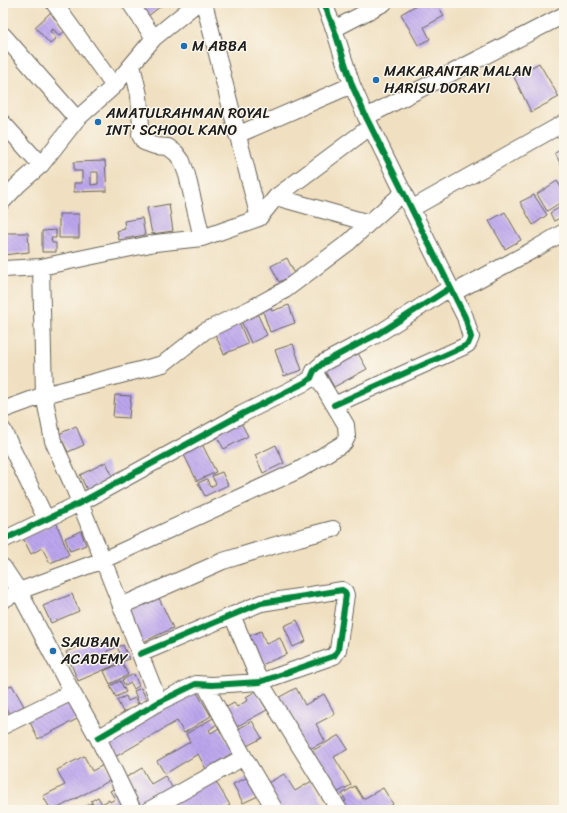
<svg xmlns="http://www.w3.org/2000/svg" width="567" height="813" font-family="Sriracha,sans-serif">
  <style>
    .building { fill: url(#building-back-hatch); fill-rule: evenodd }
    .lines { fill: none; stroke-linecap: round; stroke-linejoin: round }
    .street-casing { stroke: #666156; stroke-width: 18 }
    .street { stroke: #fff; stroke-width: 16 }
    .cycleway-casing { stroke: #fbf7ec; stroke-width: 8 }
    .cycleway { stroke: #00873e; stroke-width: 6 }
    .poi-dot { fill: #1f6fb2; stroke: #fbf7ec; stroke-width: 1.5 }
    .labels { text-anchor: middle; stroke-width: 3; stroke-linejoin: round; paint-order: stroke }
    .poi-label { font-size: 15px; fill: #1c1c1c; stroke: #fbf7ec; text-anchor: start }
  </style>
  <defs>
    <pattern id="building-back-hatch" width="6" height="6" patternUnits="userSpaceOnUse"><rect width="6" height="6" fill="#bca6ed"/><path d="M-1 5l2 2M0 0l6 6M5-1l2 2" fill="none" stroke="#a18ecb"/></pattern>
  </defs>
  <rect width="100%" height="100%" fill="#fbf7ec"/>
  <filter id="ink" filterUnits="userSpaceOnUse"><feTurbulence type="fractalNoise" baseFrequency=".025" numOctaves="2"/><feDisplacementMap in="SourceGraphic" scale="8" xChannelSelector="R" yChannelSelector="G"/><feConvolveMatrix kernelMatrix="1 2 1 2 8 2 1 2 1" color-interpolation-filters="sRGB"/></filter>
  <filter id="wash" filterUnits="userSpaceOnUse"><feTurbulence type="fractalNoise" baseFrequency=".012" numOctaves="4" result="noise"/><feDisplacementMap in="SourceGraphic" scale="16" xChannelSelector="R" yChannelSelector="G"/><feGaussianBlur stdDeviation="0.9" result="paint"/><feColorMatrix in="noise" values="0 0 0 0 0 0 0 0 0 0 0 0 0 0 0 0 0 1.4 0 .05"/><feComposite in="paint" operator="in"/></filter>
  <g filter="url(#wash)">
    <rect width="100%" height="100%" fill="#f0e0c1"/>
    <g id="blocks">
      <path class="building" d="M138,3h27l-17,13z
        M420,3h17l7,13 -20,11 6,12 -12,6 -17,-31z
        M559,3h5v3l-3,2z
        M51,12l14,19 -6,5 -6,-7 -3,2 6,8 -6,5 -15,-17z
        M539,63l20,34 -28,15 -17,-35z
        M564,148v23l-9,-18z
        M105,161l2,30 -33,1v-9h8v-12h-8v-9zM91,172h7v12l-7,1z
        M557,181l7,11v8l-17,11 -10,-17z
        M534,195l13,20 -14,10 -13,-23z
        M169,204l4,27 -21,3 -5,-26z
        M564,205v11l-10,5 -4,-8z
        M505,212l16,28 -16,9 -16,-28z
        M59,214h20v24h-20z
        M142,218l3,17 -26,5 -2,-9 8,-2 -1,-8z
        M56,230v8h-5l1,5h4v9h-14v-21z
        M5,233h23l1,19 -26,3v-19z
        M287,258l8,16 -16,8 -8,-16z
        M269,303l3,8 17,-6 6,18 -25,9 -9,-26z
        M257,313l10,22 -16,8 -10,-22z
        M239,322l9,22 -24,10 -10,-22z
        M293,344l9,26 -18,6 -9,-26z
        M355,348l12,21 -33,18 -12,-21z
        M115,395l16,1 -2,22 -16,-1z
        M240,421l8,15 -24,13 -9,-15z
        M76,426l8,19 -16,7 -9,-18z
        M200,440l16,32 -19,9 -16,-32z
        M276,445l8,18 -21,10 -8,-18z
        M106,462l8,17 -26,13 -8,-17z
        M222,472l6,13 -23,11 -7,-13 9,-4 3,8 6,-3 -4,-8z
        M56,522l13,33 -19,8 -8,-15 -11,6 -8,-16z
        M81,531l5,14 -16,6 -5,-13z
        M72,594l7,17 -28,12 -8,-17z
        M158,596l15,32 -32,15 -15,-32z
        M297,620l9,21 -13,6 -9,-21z
        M261,631l5,13 14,-6 7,16 -30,13 -13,-29z
        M100,637l3,8 8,-4 4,7 -8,3 2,6 11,-4 -3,-6 6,-2 6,14 -51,22 -12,-29z
        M122,663l6,12 -18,9 -6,-13z
        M134,674l5,12 -5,3 -3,-6 -6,3 -3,-6z
        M120,681l6,11 -10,5 -6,-11z
        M12,685l12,21 -14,8 -7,-11v-12z
        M193,686l18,30 -27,17 -7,-12 -62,36 -10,-16 48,-28 1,2 13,-8 -3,-4 16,-10 4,6 8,-4z
        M141,688l6,12 -8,4 -5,-13z
        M296,688l9,17 19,-11 11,20 -19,10 9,17 -19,10 -30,-52z
        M256,691l11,19 -31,17 -11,-19 9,-5 3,4 11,-7 -2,-3z
        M126,696l2,5 7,-3 3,7 -15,7 -6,-12z
        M70,697l11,20 -43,22 -10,-21z
        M213,718l4,6 -8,6 2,3 8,-5 15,24 -28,17 -8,-15 -33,20 -8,-13 33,-19 -4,-8z
        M252,721l10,17 -19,10 -10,-16z
        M339,735l9,14 -14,8 17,28 -18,10 -24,-42z
        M84,756l8,15 13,-7 8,15 -59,31h-3l-8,-14 22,-11 -8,-15z
        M142,768l9,16 14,-8 9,14 -32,18 -17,-30z
        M284,774l11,17 17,-10 17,29h-48l-15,-26z
        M213,777l17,28 -8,5h-64z
        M248,777l10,19 -15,7 -10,-19z
        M355,786l8,13 20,-11 10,16 -10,6h-40l-3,-6 6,-3 -4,-7z
        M117,787l9,16 -13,7h-17l-5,-9 7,-4 4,7 7,-4 1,2 5,-3 -5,-8z
        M91,803l4,7h-11l-2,-2z
        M263,805l3,5h-13z"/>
    </g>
  </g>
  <g filter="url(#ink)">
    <use href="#blocks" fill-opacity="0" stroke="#666156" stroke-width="1"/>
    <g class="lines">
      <g class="street-casing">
        <path id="street" d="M54,3l60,83
          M130,3l24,35
          M204,3l55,215 17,-21 94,-70
          M324,3l10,26 18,56 14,32 99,200 6,20 -3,7 -5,3 -129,58
          M334,29l50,-26
          M3,35l74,84
          M132,65l7,30 2,32 -1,8 4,7 11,4 13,1 8,6 6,8 5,14 15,63
          M366,117l198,-102
          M3,123l38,42
          M237,135l115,-50
          M276,197l93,26
          M3,201l15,-16 23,-20 36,-46 37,-33 40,-48 43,-35
          M411,209l153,-86
          M41,267l3,128 9,46 21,47 29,72 56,142
          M3,269l38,-2 114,-24 47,-5 57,-20
          M453,293l82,-44 29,-17
          M3,410l41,-15 119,-31 42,-33 47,-23 33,-18 64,-48 20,-19 35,-31
          M3,430l43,89
          M3,540l77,-37 162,-89 64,-32 5,-4 3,-7 9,-8 39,-21 16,-8 72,-46
          M3,567l16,24 53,101 26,46 35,72
          M3,600l16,-9 84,-31 196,-90 45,-27 3,-6 -1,-12 -32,-54
          M121,606l102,-45 76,-23 34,-9
          M232,615l28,67 79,128
          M205,685l39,72 31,53
          M3,726l69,-34
          M98,738l61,-36 37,-18 16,1 48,-3 74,-26 4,-6 8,-55 -1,-3 -3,-2 -81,13 -121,51
          M149,810l95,-53"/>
      </g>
      <use href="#street" class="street"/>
      <g class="cycleway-casing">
        <path id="cycleway" d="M324,3l10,26 18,56 14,32 99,200 6,20 -3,7 -5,3 -129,58
          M3,540l77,-37 162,-89 64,-32 5,-4 3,-7 9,-8 39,-21 16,-8 72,-46
          M98,738l61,-36 37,-18 16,1 48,-3 74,-26 4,-6 8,-55 -1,-3 -3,-2 -81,13 -121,51"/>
      </g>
      <use href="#cycleway" class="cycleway"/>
    </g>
  </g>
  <g class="poi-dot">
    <circle cx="184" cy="46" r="4"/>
    <circle cx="376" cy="80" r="4"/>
    <circle cx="98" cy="122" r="4"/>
    <circle cx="53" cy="651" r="4"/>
  </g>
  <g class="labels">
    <g class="poi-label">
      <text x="192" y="51">M ABBA</text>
      <text x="384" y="76">MAKARANTAR MALAN<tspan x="384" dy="17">HARISU DORAYI</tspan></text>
      <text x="106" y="118">AMATULRAHMAN ROYAL<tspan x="106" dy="17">INT' SCHOOL KANO</tspan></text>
      <text x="61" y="647">SAUBAN<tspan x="61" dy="17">ACADEMY</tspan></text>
    </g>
  </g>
  <rect width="567" height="813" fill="none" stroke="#fbf7ec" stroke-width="16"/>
</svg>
